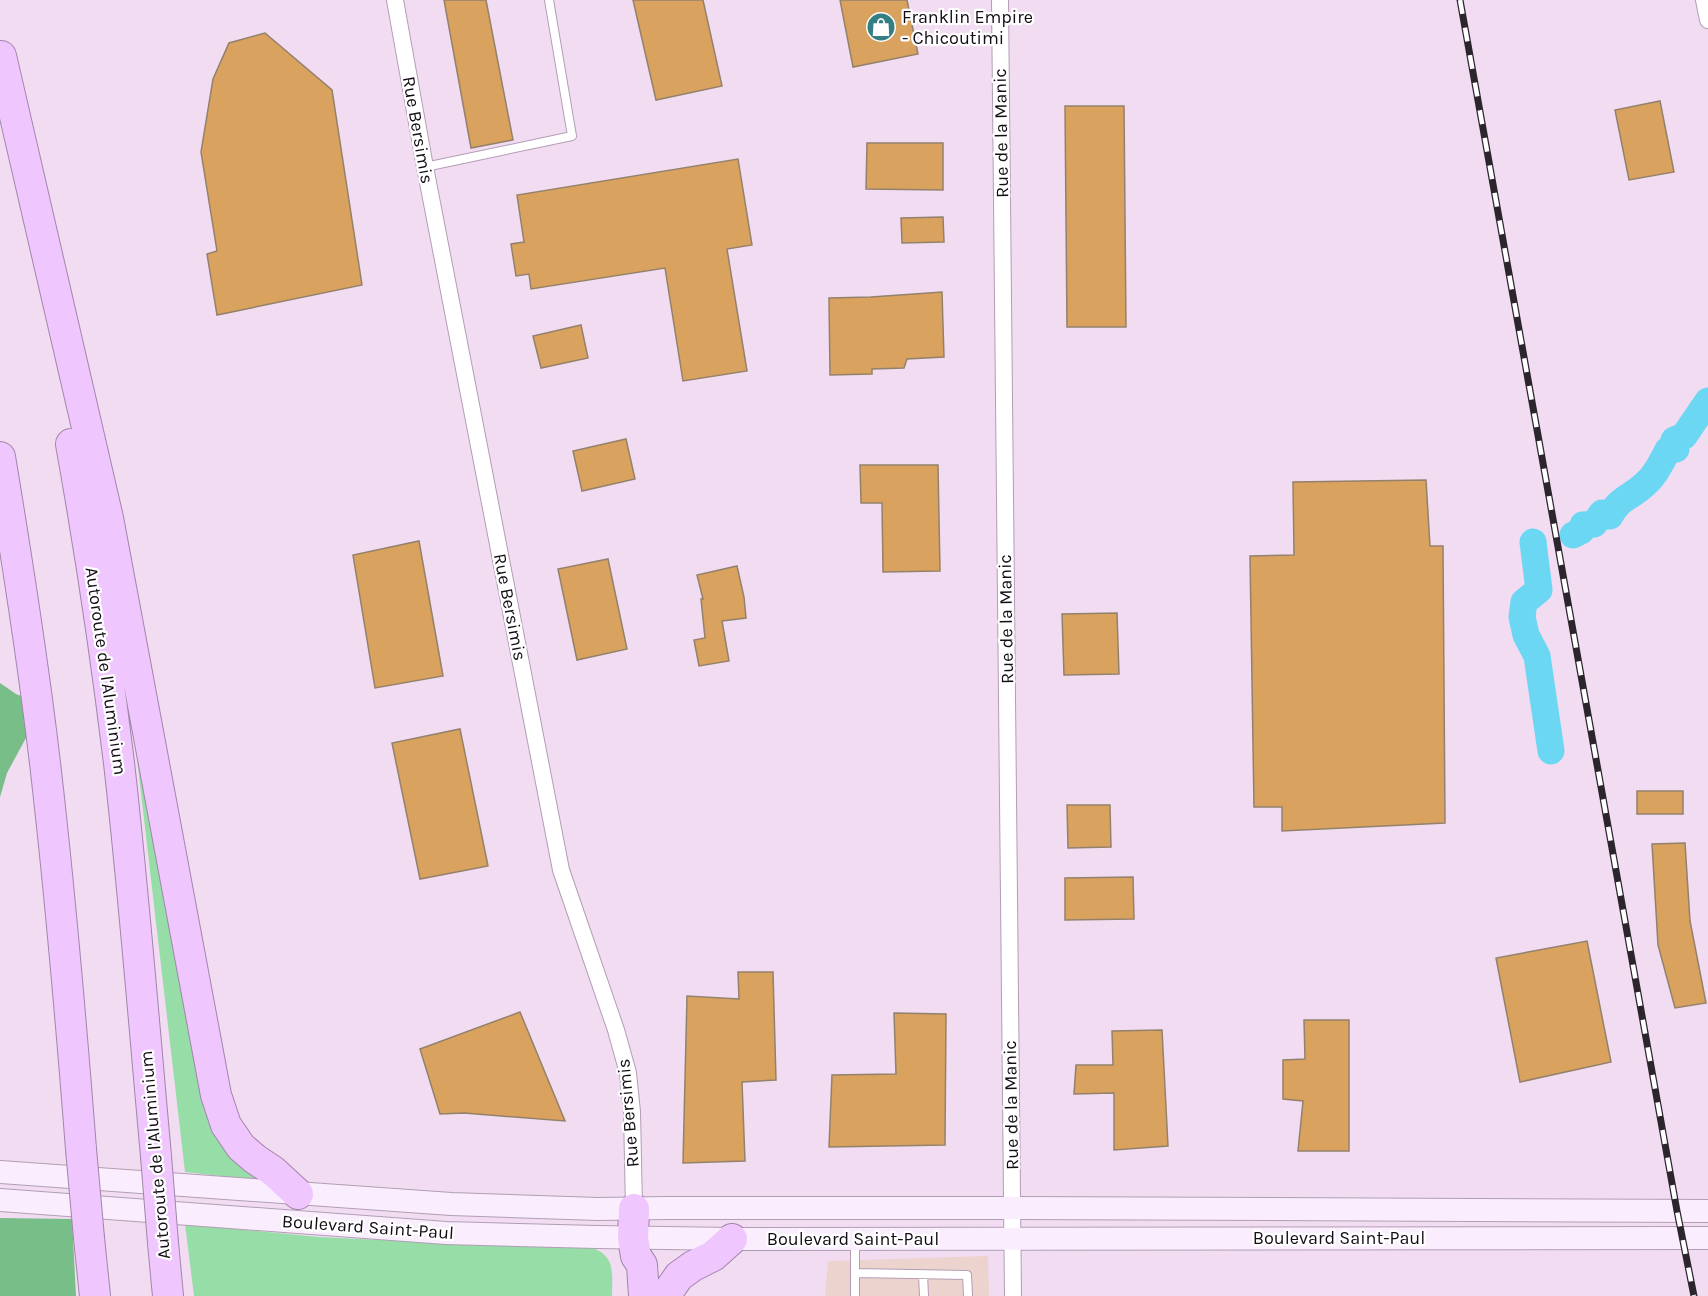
<svg xmlns="http://www.w3.org/2000/svg" width="1708" height="1296" font-family="Karla,sans-serif">
  <style>
    .commercial { fill: #edd3ce }
    .green { fill: #97dda7 }
    .forest { fill: #78be88 }
    .lines { fill: none; stroke-linecap: round; stroke-linejoin: round }
    .river { stroke: #6bd7f3; stroke-width: 27 }
    .building { fill: #d9a25f; stroke: #94816c; stroke-width: 1.5 }
    .service-casing { stroke: #b29eb4; stroke-width: 10 }
    .minor-casing { stroke: #b29eb4; stroke-width: 18 }
    .secondary-casing { stroke: #b29eb4; stroke-width: 24 }
    .motorway-casing { stroke: #a285ab; stroke-width: 32 }
    .service { stroke: #fff; stroke-width: 8 }
    .minor { stroke: #fff; stroke-width: 16 }
    .secondary { stroke: #faeefe; stroke-width: 22 }
    .motorway { stroke: #efc6fd; stroke-width: 30 }
    .rail-casing { stroke: #2d252e; stroke-width: 7 }
    .rail { stroke: #fff; stroke-width: 4.5; stroke-dasharray: 14; stroke-linecap: butt }
    .motorway-bridge-casing { stroke: #a285ab; stroke-width: 32; stroke-linecap: butt }
    .motorway-bridge { stroke: #efc6fd; stroke-width: 30 }
    .labels { text-anchor: middle; stroke-width: 4.5; stroke-linejoin: round; paint-order: stroke }
    .poi-label { font-size: 18px; fill: #130c14; stroke: #fff; text-anchor: start }
    .street-label { font-size: 18px; fill: #130c14; stroke: #fff }
  </style>
  <rect width="100%" height="100%" fill="#f1dcf2"/>
  <path class="commercial" d="M988,1256l1,40h-164l3,-35z"/>
  <path class="green" d="M123,638l78,425 59,115 -4,2 -71,-8z
    M185,1224l134,13 145,7 129,4c23,9 19,26 19,48h-418z"/>
  <path class="forest" d="M0,683l16,11 10,4 1,38 -20,37 -7,24z
    M0,1218l72,1 4,77h-76z"/>
  <g class="lines">
    <path class="river" d="M1573,535l8,-4 2,-6 11,-1 8,-11 8,3c9,-18 20,-18 34,-31 11,-9 17,-22 24,-35l8,-1 -2,-9 10,-4 24,-35
      M1533,542l6,48 -15,12 -2,15 4,18 11,21 14,95"/>
  </g>
  <path class="building" d="M444,0h42l27,140 -42,8z
    M633,0h70l19,86 -66,14z
    M840,0h67l11,54 -65,13z
    M265,33l67,57 30,195 -145,30 -10,-61 10,-3 -16,-99 12,-73 16,-36z
    M1660,101l14,71 -45,8 -14,-70z
    M1065,106h59l2,221h-59z
    M867,143h76v47l-77,-1z
    M738,159l14,86 -25,4 20,122 -64,10 -18,-113 -134,21 -2,-15 -13,2 -5,-32 13,-2 -7,-47z
    M943,217l1,25 -42,1 -1,-25z
    M942,292l2,65 -37,2 -3,9 -32,1v5l-42,1 -1,-77 42,-1z
    M581,325l7,33 -47,10 -8,-32z
    M626,439l9,40 -53,12 -9,-40z
    M860,465h78l2,106 -57,1 -1,-69h-21z
    M1426,480l4,66h13l2,277 -163,8v-24h-28l-4,-251 44,-1 -1,-73z
    M419,541l24,135 -68,12 -22,-133z
    M608,559l19,90 -50,11 -19,-91z
    M737,566l7,31 2,21 -24,3 7,40 -30,5 -5,-26 11,-2 -4,-39h2l-6,-24z
    M1117,613l2,61 -55,1 -2,-61z
    M460,729l28,137 -68,13 -28,-136z
    M1637,791h46v23h-46z
    M1067,805h43l1,42 -43,1z
    M1685,843l5,78 16,82 -31,5 -17,-63 -6,-101z
    M1133,877l1,42 -69,1v-42z
    M1587,941l24,121 -91,20 -24,-124z
    M738,972h35l3,108 -34,2 3,79 -62,2 4,-167 52,3z
    M520,1012l45,109 -101,-8 -24,1 -20,-65z
    M894,1013l52,1 -1,131 -116,2 3,-72 64,-1z
    M1304,1020h45v131h-51l5,-50 -20,-2v-39l22,-1z
    M1162,1030l6,116 -54,4v-57l-40,1 2,-29h37l-1,-34z"/>
  <g class="lines">
    <g class="service-casing">
      <path id="service" d="M425,167l147,-31 -23,-136
        M855,1239v57
        M855,1273l112,2 1,21
        M923,1274l1,22"/>
    </g>
    <g class="minor-casing">
      <path id="minor" d="M395,0l30,167 136,703 55,160 12,43 4,39 2,97
        M1000,0l13,1296
        M1704,0l4,20"/>
    </g>
    <g class="secondary-casing">
      <path id="secondary" d="M0,1172l451,32 147,5 68,-1h346l696,3
        M0,1200l446,33 151,4 135,2 976,-1"/>
    </g>
    <g class="motorway-casing">
      <path id="motorway" d="M1,56l107,462 108,577 10,30 15,22 14,12 18,12 25,23
        M71,444c19,106 35,212 48,319 15,131 25,262 37,393
        M0,457c17,102 33,204 45,306 15,129 26,257 36,386
        M634,1209l-1,29 3,18 6,9 2,31
        M89,1238l6,58
        M163,1243l5,53
        M665,1296l14,-20 14,-10 20,-10 19,-17"/>
    </g>
    <use href="#service" class="service"/>
    <use href="#minor" class="minor"/>
    <use href="#secondary" class="secondary"/>
    <use href="#motorway" class="motorway"/>
    <g class="rail-casing">
      <path id="rail" d="M1460,0l217,1211 17,85"/>
    </g>
    <use href="#rail" class="rail"/>
    <g class="motorway-bridge-casing">
      <path id="motorway-bridge" d="M81,1149l8,89
        M156,1156l7,87"/>
    </g>
    <use href="#motorway-bridge" class="motorway-bridge"/>
  </g>
  <defs>
    <g id="shop-disc" transform="scale(1.5)"><circle r="9.5" fill="#357e82" stroke="#fff"/><path d="M-5-2.5h2.3a2.7 3.5 0 0 1 5.4 0H5L5.5 6h-11ZM-1.5-2.5h3a1.5 2.3 0 0 0-3 0Z" fill="#fff"/></g>
  </defs>
  <g fill-rule="evenodd">
    <use href="#shop-disc" x="881" y="27"/>
  </g>
  <g class="labels">
    <g class="poi-label">
      <text x="902" y="23">Franklin Empire<tspan x="902" dy="21">- Chicoutimi</tspan></text>
    </g>
    <g class="street-label">
      <text transform="translate(418 130) rotate(80)" y="6">Rue Bersimis</text>
      <text transform="translate(1001 133) rotate(-91)" y="6">Rue de la Manic</text>
      <text transform="translate(510 607) rotate(79)" y="6">Rue Bersimis</text>
      <text transform="translate(1006 619) rotate(-91)" y="6">Rue de la Manic</text>
      <text transform="translate(106 671) rotate(82)" y="6">Autoroute de l'Aluminium</text>
      <text transform="translate(1011 1105) rotate(-91)" y="6">Rue de la Manic</text>
      <text transform="translate(628 1113) rotate(-95)" y="6">Rue Bersimis</text>
      <text transform="translate(155 1155) rotate(-95)" y="6">Autoroute de l'Aluminium</text>
      <text transform="translate(368 1227) rotate(4)" y="6">Boulevard Saint-Paul</text>
      <text x="1339" y="1244">Boulevard Saint-Paul</text>
      <text x="853" y="1245">Boulevard Saint-Paul</text>
    </g>
  </g>
</svg>
